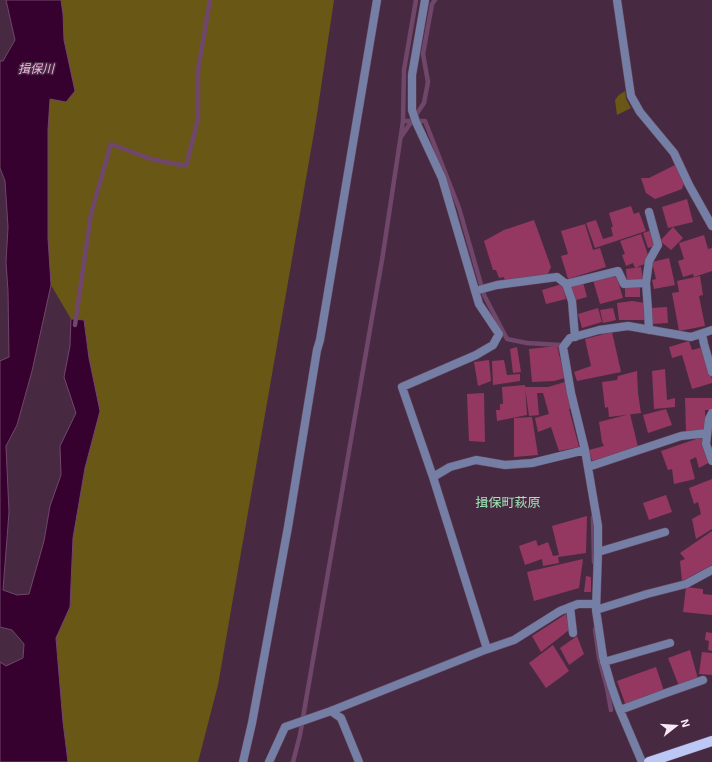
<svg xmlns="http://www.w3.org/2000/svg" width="712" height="762" font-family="'Exo 2','Noto Sans JP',sans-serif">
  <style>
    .green { fill: #695815 }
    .water { fill: #36002f; stroke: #71466b }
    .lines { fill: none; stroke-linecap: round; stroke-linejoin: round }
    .stream { stroke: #71466b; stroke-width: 4.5 }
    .building { fill: #943862 }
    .service-casing { stroke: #64485e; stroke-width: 9 }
    .minor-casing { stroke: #64485e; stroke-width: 9 }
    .primary-casing { stroke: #64485e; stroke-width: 11 }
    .service { stroke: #757ea4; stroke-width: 8 }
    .minor { stroke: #757ea4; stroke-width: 8 }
    .primary { stroke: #bcc7f6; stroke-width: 10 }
    .labels { text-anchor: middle; stroke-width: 3; stroke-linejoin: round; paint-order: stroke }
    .water-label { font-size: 12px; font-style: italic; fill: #f4b4e6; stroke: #472a41 }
    .quarter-label { font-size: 13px; fill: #9de6b5; stroke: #472a41 }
  </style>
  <rect width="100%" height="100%" fill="#472a41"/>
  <path class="green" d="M61,0h273l-18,121 -98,564 -20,77h-130l-5,-40 -7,-84 14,-31 3,-69 12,-70 15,-57 -11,-53 -5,-38 -13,-1 -20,-34 -3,-47v-108l2,-31 16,3 9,-11 -11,-51 -1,-26z
    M625,91l1,8 5,9 -14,7 -2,-15 4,-5z"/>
  <path class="water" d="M6,0h55l2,14 1,26 11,51 -9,11 -16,-3 -2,31v108l3,47 -19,86 -15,54 -11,21 3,66 -6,78 14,5 12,-1 15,-53 6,-35 11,-31 -1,-29 16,-33 -12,-36 6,-31 1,-27 13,1 5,38 11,53 -15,57 -12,70 -3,69 -14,31 7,84 5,40h-68v-100l6,4 17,-8 1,-14 -12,-14 -12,-3v-266l9,-4 -1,-66 -2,-29 2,-35 -3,-46 -5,-13v-107h3l12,-21z"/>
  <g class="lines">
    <path class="stream" d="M403,121h22l34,87 25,87 23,44 20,4 33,2 1,6
      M401,137l23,-34 4,-21 -5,-28 9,-50 3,-4
      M75,325l16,-111 20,-70 40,15 35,7 12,-47v-49l12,-70
      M593,517l1,45
      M595,629l4,29 8,30 4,22
      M293,762l7,-27 83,-481 20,-133 1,-51 12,-70"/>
  </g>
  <path class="building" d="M677,164l8,16 -3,9 -27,10 -9,-6 -5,-15h8z
    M687,199l6,23 -25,6 -6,-21z
    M631,206l3,8 5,-2 7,19 -51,17 -9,-25 10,-3 7,19 10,-3 -2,-9h2l-4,-14z
    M534,220l17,47 -3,7 -43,7 -1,-4 -5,1 -3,-8h-3l-9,-29 20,-11z
    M585,224l8,26 7,-2 6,19 -38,12 -7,-23 7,-2 -7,-23z
    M673,227l10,11 -12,12 -11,-9z
    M652,230l5,15 -9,3 -5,-15z
    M641,234l8,24 -2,5 -12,5 -2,-5 -7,3 -4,-11 3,-1 -5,-13z
    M704,235l4,14 4,-1v23l-18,6 -1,-3 -10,3 -5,-16 6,-2 -5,-16z
    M669,258l6,27 -21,4 -2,-9 4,-1 -4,-17z
    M641,267l2,12 -16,3 -1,-13z
    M616,274l7,24 -23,6 -7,-24z
    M700,276l3,19 -4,1 6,30 -26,5 -7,-38 7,-1 -2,-11z
    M583,282l4,15 -11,3 -5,-14z
    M562,284l4,15 -20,5 -4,-14z
    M625,285h15v12h-15z
    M632,301l13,2 1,17h-27l-2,-17z
    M667,307l1,16 -16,1 -1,-16z
    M598,308l4,14 -20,6 -4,-14z
    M613,308l3,12 -13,3 -3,-13z
    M612,332l9,40 -44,9 -3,-9 17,-6 -6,-27z
    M689,341l3,9 11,-3 9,32v4l-20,6 -10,-34 -10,3 -3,-11z
    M557,346l8,32 -11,3 -22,1 -3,-33z
    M517,347l4,25 -8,1 -3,-24z
    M489,360l2,21 -13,5 -4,-24z
    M504,360l3,15 13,-1v7l-27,4 -1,-24z
    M665,369l2,31 8,-2v9l-21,2 -2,-38z
    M637,371l1,22 3,20 -32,4 -1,-10 -3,1 -3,-26 15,-2 1,-4z
    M565,382l7,27h-3l10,38 -20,4 -8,-24 -13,5 -3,-14 14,-4 -6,-21h-6l2,22 -10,1 -4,-29h23z
    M525,385l2,30 -30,6 -1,-11h4v-6h3l-1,-17z
    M484,393l1,49 -16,-1 -2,-47z
    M685,398h27v12h-7l1,21 -20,1z
    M666,409l6,16 -24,8 -5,-18z
    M630,414l8,33 -46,14 -3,-11 15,-4 -2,-4 -3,-20z
    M532,417l6,38 -24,2v-39z
    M702,437l8,25 -11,6 -3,-11 -6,3 5,19 -21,5 -2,-15 -4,1 -7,-19z
    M712,479v50l-16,10 -4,-20 9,-5 -3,-12 -4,2 -5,-16z
    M666,495l6,17 -23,8 -6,-17z
    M587,516l-1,37 -28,4 1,6 -16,3 -1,-7 -17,6 -6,-19 17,-6 2,6 10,-4 5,14 6,-1 -7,-29z
    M712,531v34l-30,16 -2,-20 5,-2 -5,-6z
    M583,559l-4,29 -45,13 -7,-29z
    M586,576l5,1v15h-7z
    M686,587l17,2v5l9,1v20l-29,-3z
    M566,614l3,16 -28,22 -9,-16z
    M706,632l6,1v18l-4,-1 1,-9 -4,-1z
    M577,636l7,18 -15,11 -9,-17z
    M553,645l16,26 -23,17 -17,-25z
    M690,650l8,29 -19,7 -11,-28z
    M702,652l10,1v22l-13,-1z
    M656,667l8,24 -38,15 -9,-25z"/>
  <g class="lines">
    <g class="service-casing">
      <path id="service" d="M570,607l3,26"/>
    </g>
    <g class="minor-casing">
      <path id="minor" d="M425,0l-13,75v35l4,12 26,56 37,126 20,30 -6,11 -17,10 -74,32 31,90 54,172
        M617,0l14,96 9,16 34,41 15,32 23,41
        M566,284l52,-13 6,13 22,-1
        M475,291l22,-6 60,-8 9,7 6,17 3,36
        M649,330l-1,-20 -2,-27 3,-22 9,-16 -9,-33
        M702,334l2,10 8,28
        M712,413l-3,6 -3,25 6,17
        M588,467l93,-31 26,-3
        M433,477l17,-10 26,-7 29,5 27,-2 53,-13
        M598,552l67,-20
        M596,610l51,-16 39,-10 26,-14
        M604,662l66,-19
        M620,710l46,-17 37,-13
        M331,711l10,7 18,44
        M243,762l9,-39 36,-196 29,-177 3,-10 57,-340
        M269,762l16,-35 46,-16 151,-60 32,-11 46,-29 18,-7h18
        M642,762l-23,-54 -8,-23 -8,-28 -7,-47 2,-58v-26l-13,-76 -14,-57 -8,-46 7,-9 29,-8 29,-4 63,11 21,-7"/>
    </g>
    <g class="primary-casing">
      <path id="primary" d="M649,762l63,-21"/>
    </g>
    <use href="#service" class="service"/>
    <use href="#minor" class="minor"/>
    <use href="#primary" class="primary"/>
  </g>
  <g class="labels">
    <g class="water-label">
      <text x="36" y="73">揖保川</text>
    </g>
    <g class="quarter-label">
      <text x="508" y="507">揖保町萩原</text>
    </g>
  </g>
  <g transform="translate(676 726) rotate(73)" stroke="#472a41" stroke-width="3" paint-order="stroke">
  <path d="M0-3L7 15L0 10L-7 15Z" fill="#fbe8f6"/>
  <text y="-6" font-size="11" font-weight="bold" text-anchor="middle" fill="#fbe8f6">N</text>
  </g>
</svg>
